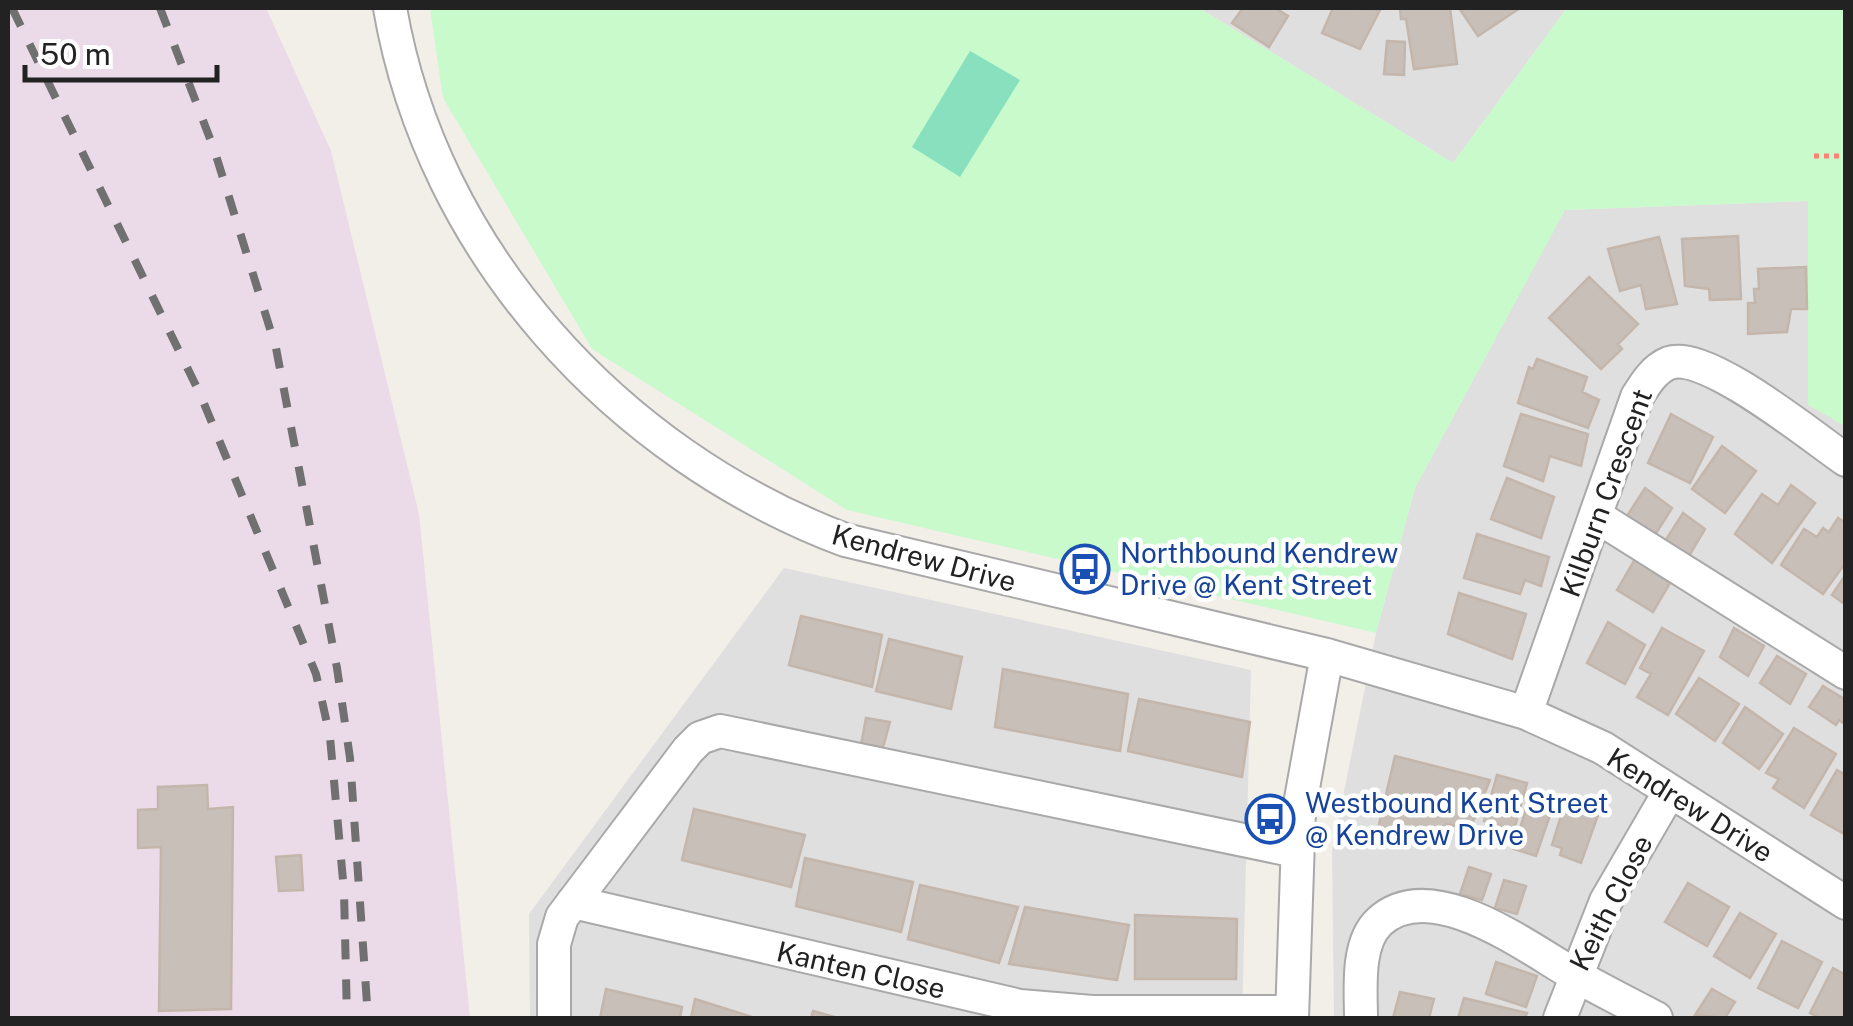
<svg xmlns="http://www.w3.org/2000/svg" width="1853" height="1026" font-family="'Public Sans',sans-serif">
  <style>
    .residential { fill: #e0dfdf }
    .industrial { fill: #ebdbe8 }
    .park { fill: #c8facc }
    .pitch { fill: #88e0be }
    .building { fill: #c7bfb8; stroke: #c4b6ab; stroke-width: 2.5 }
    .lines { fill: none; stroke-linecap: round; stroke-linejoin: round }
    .minor-casing { stroke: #a9a9a9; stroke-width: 36 }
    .path { stroke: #fa8072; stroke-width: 5; stroke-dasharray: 5 5; stroke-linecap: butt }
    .minor { stroke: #fff; stroke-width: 32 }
    .rail { stroke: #707070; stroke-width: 8; stroke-dasharray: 20 20; stroke-linecap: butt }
    .labels { text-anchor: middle; stroke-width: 9; stroke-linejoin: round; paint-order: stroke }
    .street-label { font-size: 28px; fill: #222; stroke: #fff }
    .transit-label { font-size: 28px; fill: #164399; stroke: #fff; text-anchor: start }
  </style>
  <rect width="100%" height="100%" fill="#f2efe9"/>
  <path class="residential" d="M1199,8h368l-114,155z
    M1808,201v203l38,22 -1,592h-511l-2,-167 44,-218 39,-145 149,-278z
    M784,568l467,102 -9,348h-712l-1,-104z"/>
  <path class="industrial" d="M8,8h258l65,143 88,363 51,504h-462z"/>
  <path class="park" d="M430,8h769l254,155 114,-155h278v418l-37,-21v-204l-243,9 -150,278 -39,145 -529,-123 -255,-161 -149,-251z"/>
  <path class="pitch" d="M970,51l50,29 -60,97 -48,-30z"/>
  <path class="building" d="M1243,8h32l13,8 -19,31 -37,-24z
    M1333,8l47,2 -20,39 -38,-16z
    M1400,8h50l7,56 -43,5 -8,-50h-5z
    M1459,8h61l-42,28z
    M1387,41l18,1 -1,33 -20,-1z
    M1738,236l3,63 -31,1 -1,-11 -24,-3 -3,-47z
    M1659,237l18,67 -31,5 -5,-24 -21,6 -12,-42z
    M1806,267l1,42h-16l-4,23 -39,2v-31h7l-1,-14h5l-1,-20z
    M1589,277l49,47 -20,20 4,5 -21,20 -52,-51z
    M1537,359l50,18 -5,15 17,8 -11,28 -70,-25 11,-36 4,2z
    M1521,414l67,20 -7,32 -31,-10 -7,25 -39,-15z
    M1671,414l42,23 -23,46 -42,-20z
    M1722,446l34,25 -31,42 -33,-24z
    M1507,478l47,19 -13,41 -50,-19z
    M1791,485l24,18 -43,60 -37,-29 27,-40 16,11z
    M1645,488l27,20 -17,27 -28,-19z
    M1683,513l22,16 -16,27 -24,-15z
    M1838,518l8,5v39l-23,32 -42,-29 23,-36 13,8 6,-9 6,4z
    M1477,534l72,23 -8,29 -16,-6 -5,14 -56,-16z
    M1635,559l35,24 -17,29 -36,-22z
    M1846,574v31l-14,-10z
    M1459,593l67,21 -14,45 -64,-25z
    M801,616l81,19 -10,52 -83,-22z
    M1608,622l37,23 -20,39 -38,-21z
    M1662,628l42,23 -36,64 -31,-18 14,-23 -11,-6z
    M1734,628l30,18 -16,30 -28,-19z
    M889,639l73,18 -11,52 -75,-18z
    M1777,656l29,18 -16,30 -30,-21z
    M1003,669l125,25 -8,57 -125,-24z
    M1699,678l40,26 -24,37 -39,-27z
    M1823,686l23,14v25l-7,-5 -3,5 -27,-18z
    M1139,699l111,23 -8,55 -114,-26z
    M1745,707l38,27 -24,35 -36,-26z
    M866,718l24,4 -8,29 -21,-6z
    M1794,728l42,26 -32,54 -31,-20 6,-9 -13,-6z
    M1395,756l95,24 -20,49 -24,-5 -6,18 -62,-13z
    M1837,770l9,5v60l-35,-20z
    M1497,775l30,8 -13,47 -30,-9z
    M207,785l1,24 25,-2 -2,202 -72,2 2,-164 -23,1v-38l20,-1v-22z
    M1530,795l25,6 -19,55 -22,-7z
    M1571,806l27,9 -17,48 -21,-8 2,-7 -10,-3 11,-36 6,2z
    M694,809l111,26 -14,52 -109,-27z
    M301,855l2,35 -24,1 -3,-34z
    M805,858l108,24 -12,50 -105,-26z
    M1469,867l22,7 -9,26 -22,-6z
    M1504,880l22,6 -9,28 -22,-6z
    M1688,883l41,24 -22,39 -42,-24z
    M920,885l98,22 -19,56 -91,-24z
    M1025,907l104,18 -12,55 -108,-16z
    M1740,913l36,21 -26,44 -36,-22z
    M1135,915l102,4 -1,60h-101z
    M1782,941l40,21 -24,46 -40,-20z
    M1496,962l41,14 -11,31 -40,-13z
    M1833,968l13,7v43h-26l-10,-5z
    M606,989l76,18 -2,11h-80z
    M1712,989l23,13 -10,16 -30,-3z
    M1400,992l34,7 -5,19h-36z
    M1464,998l63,15 -2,5h-67z
    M695,999l60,19h-64z
    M813,1011l25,7h-27z"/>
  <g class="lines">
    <g class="minor-casing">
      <path id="minor" d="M390,8c42,244 227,446 455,532l482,115 199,58 77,35 243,155
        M1596,516l250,157
        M1526,713l111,-316c8,-13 17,-28 32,-34 38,-13 143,74 177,97
        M573,902l447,104 72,6h200
        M554,1018v-74l8,-27 126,-167 12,-12 20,-7 576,120
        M1292,1018l7,-208 28,-155
        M1361,1018c0,-28 -5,-74 18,-96 52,-49 150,27 196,53 26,15 54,29 81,43
        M1560,1018l46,-117 64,-110"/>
    </g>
    <path class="path" d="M1814,156h32"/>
    <use href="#minor" class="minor"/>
    <path class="rail" d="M12,8l188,386 116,280 14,63 14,154 3,127
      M160,8l54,141 62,199 61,320 13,90 18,260"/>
  </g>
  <defs>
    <g id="bus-ring" transform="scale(2.5)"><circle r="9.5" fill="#fff" stroke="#1a4fb4" stroke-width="1.5"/><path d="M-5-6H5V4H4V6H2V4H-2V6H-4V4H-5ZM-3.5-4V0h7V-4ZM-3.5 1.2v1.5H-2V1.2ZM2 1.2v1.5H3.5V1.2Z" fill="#1a4fb4"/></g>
  </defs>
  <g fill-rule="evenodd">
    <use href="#bus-ring" x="1085" y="569"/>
    <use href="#bus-ring" x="1270" y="819"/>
  </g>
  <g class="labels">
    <g class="street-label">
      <text transform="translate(1606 493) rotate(-70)" y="10">Kilburn Crescent</text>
      <text transform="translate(924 558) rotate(15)" y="10">Kendrew Drive</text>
      <text transform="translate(1690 805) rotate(32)" y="10">Kendrew Drive</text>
      <text transform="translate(1611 903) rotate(-63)" y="10">Keith Close</text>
      <text transform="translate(861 970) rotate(13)" y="10">Kanten Close</text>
    </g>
    <g class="transit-label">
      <text x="1120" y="563">Northbound Kendrew<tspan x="1120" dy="32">Drive @ Kent Street</tspan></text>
      <text x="1305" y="813">Westbound Kent Street<tspan x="1305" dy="32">@ Kendrew Drive</tspan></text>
    </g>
  </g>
  <rect width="1853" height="1026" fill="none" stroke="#222222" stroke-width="20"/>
  <path d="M25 65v15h192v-15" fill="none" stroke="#222222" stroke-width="5"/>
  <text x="40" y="65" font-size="30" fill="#222222" stroke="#ffffff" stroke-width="8" paint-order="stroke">50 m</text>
</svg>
